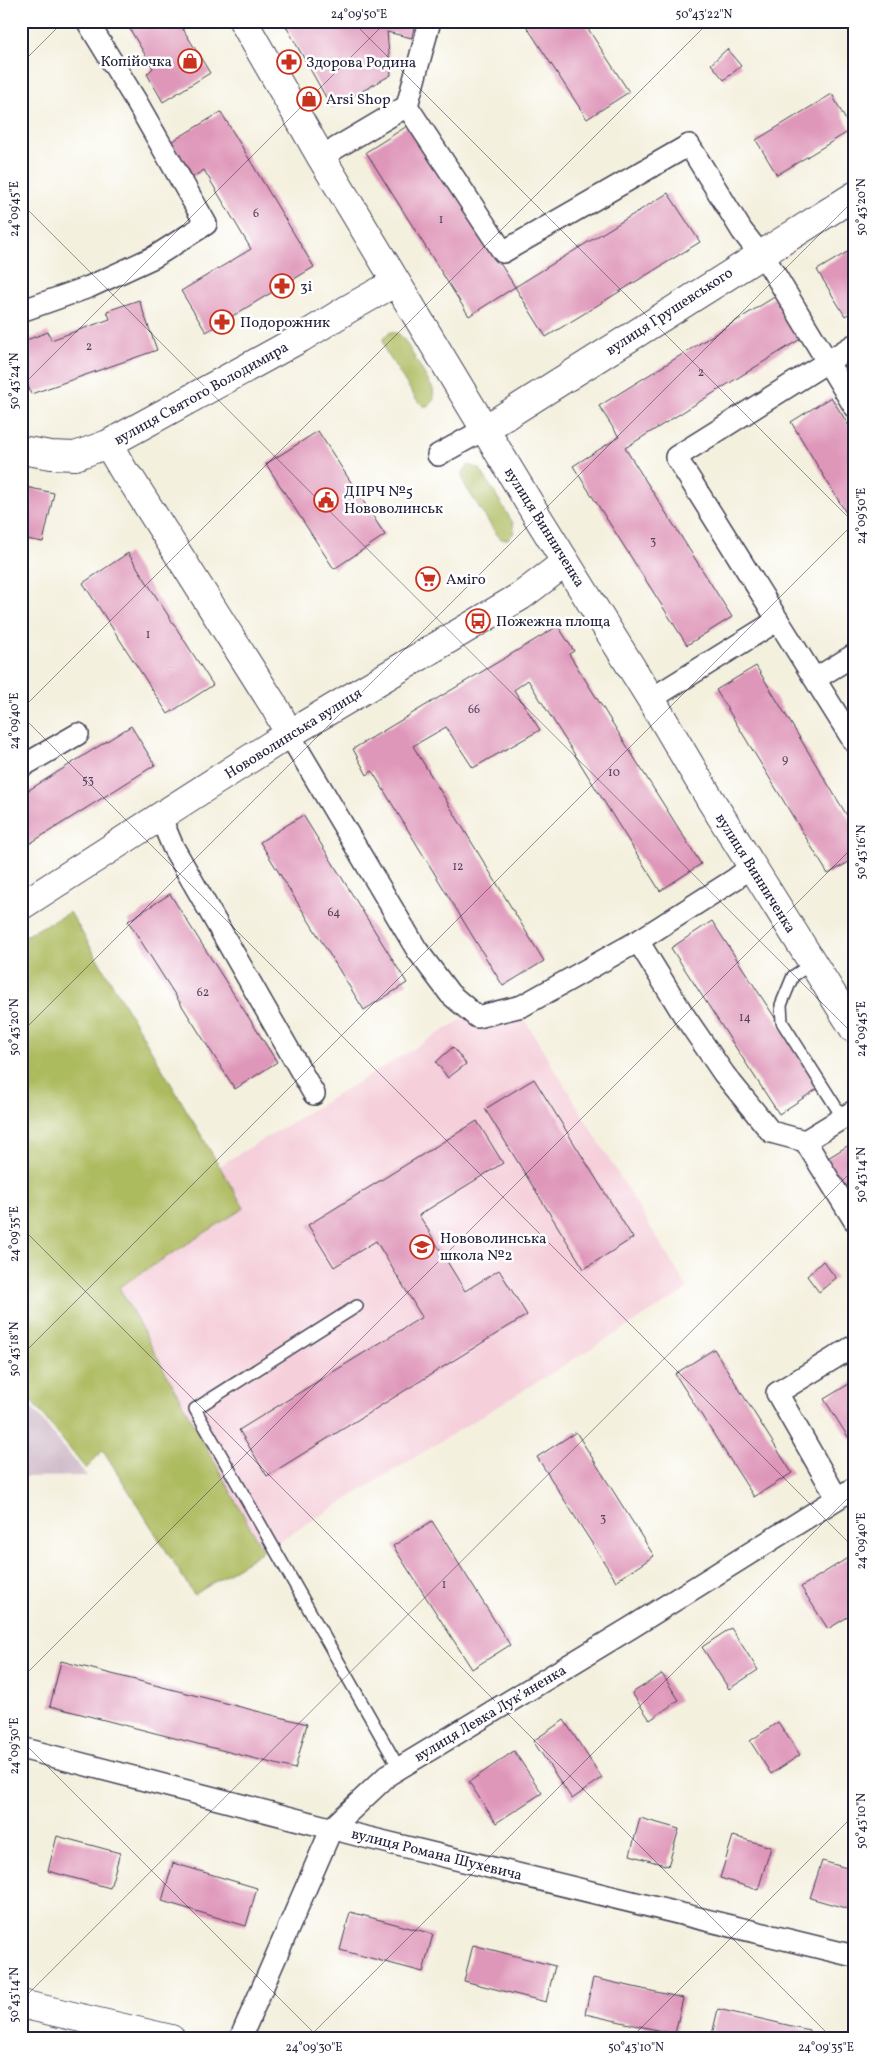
<svg xmlns="http://www.w3.org/2000/svg" width="875" height="2060" font-family="Vollkorn,serif">
  <style>
    .built { fill: #f5cfda }
    .industrial { fill: #d1bdcb }
    .green { fill: #adbb5e; stroke: #686e4c }
    .building { fill: #df97b9 }
    .lines { fill: none; stroke-linecap: round; stroke-linejoin: round }
    .lane-casing { stroke: #424153; stroke-width: 14 }
    .street-casing { stroke: #424153; stroke-width: 24 }
    .secondary-casing { stroke: #424153; stroke-width: 30 }
    .primary-casing { stroke: #424153; stroke-width: 30 }
    .lane { stroke: #fff; stroke-width: 11 }
    .street { stroke: #fff; stroke-width: 21 }
    .secondary { stroke: #fff; stroke-width: 28 }
    .primary { stroke: #fff; stroke-width: 28 }
    .ticks { fill: none; stroke: #22223b; stroke-width: 1; stroke-opacity: 0.45 }
    .labels { text-anchor: middle; stroke-width: 5; stroke-linejoin: round; paint-order: stroke }
    .number-label { font-size: 12px; fill: #513f5a }
    .poi-label { font-size: 15px; fill: #22223b; stroke: #fff; text-anchor: start }
    .street-label { font-size: 15px; fill: #22223b; stroke: #fff }
    .neatline { fill: none; stroke: #22223b; stroke-width: 2 }
    .ticks-label { font-size: 12px; text-anchor: middle; fill: #22223b }
  </style>
  <rect width="100%" height="100%" fill="#fff"/>
  <filter id="ink" filterUnits="userSpaceOnUse"><feTurbulence type="fractalNoise" baseFrequency=".02" numOctaves="2"/><feDisplacementMap in="SourceGraphic" scale="10" xChannelSelector="R" yChannelSelector="G"/><feConvolveMatrix kernelMatrix="1 2 1 2 8 2 1 2 1" color-interpolation-filters="sRGB"/></filter>
  <filter id="wash" filterUnits="userSpaceOnUse"><feTurbulence type="fractalNoise" baseFrequency=".0096" numOctaves="4" result="noise"/><feDisplacementMap in="SourceGraphic" scale="20" xChannelSelector="R" yChannelSelector="G"/><feGaussianBlur stdDeviation="1.12" result="paint"/><feColorMatrix in="noise" values="0 0 0 0 0 0 0 0 0 0 0 0 0 0 0 0 0 1.4 0 .05"/><feComposite in="paint" operator="in"/></filter>
  <g filter="url(#wash)">
    <rect width="100%" height="100%" fill="#f4f0de"/>
    <path class="built" d="M471,1014l51,1 166,274 -425,262 -144,-264 125,-79 -25,-42z"/>
    <path class="industrial" d="M21,1394l66,82 -66,1z"/>
    <path class="green" d="M392,332l7,2 6,7 28,48 1,10 -5,7h-6l-7,-7 -31,-49 -2,-11 5,-6z
      M468,465l12,4 33,54 1,10 -6,6h-7l-6,-7 -31,-48 -2,-10z
      M70,912l174,296 -125,79 144,264 -69,44 -91,-145 -17,19 -65,-81v-450z"/>
    <g id="blocks">
      <path class="building" d="M125,21h53l32,52 -47,29 -16,-28 6,-6z
        M283,21h132l-3,17 -25,-6 4,43 -59,33z
        M523,21h60l46,71 -42,27z
        M21,25l7,1 -6,25h-1z
        M727,49l14,17 -17,14 -13,-16z
        M832,94l19,36 -74,45 -21,-35z
        M221,112l93,155 -108,65 -25,-41 70,-42 -47,-79 -11,7 -22,-35z
        M412,123l103,164 153,-94 32,49 -154,95 -31,-50 -46,29 -103,-164z
        M854,248v63l-9,5 -28,-46z
        M776,296l26,42 -177,110 107,169 -45,28 -114,-179 46,-29 -20,-31z
        M139,300l18,50 -126,44 -10,-28v-24l27,-10 3,8 59,-21 -3,-8z
        M831,397l23,37v92l-63,-104z
        M318,431l67,104 -51,34 -68,-105z
        M21,486l33,7 -11,49 -22,-4z
        M128,553l85,132 -45,29 -85,-131z
        M558,626l16,25 -5,3 132,210 -41,27 -132,-211 -14,10 26,40 -67,38 -27,-41 -33,19 131,215 -41,25 -131,-215 -5,4 -14,-26z
        M756,666l98,161v32l-26,15 -112,-184z
        M131,726l24,39 -134,84v-54z
        M303,815l104,168 -43,27 -104,-168z
        M170,894l107,168 -42,27 -107,-168z
        M712,921l108,166 -41,27 -108,-166z
        M453,1047l13,17 -18,14 -12,-16z
        M534,1079l99,159 -49,31 -99,-160z
        M477,1121l26,42 -84,52 46,76 34,-21 28,45 -260,161 -28,-46 183,-113 -46,-76 -42,26 -26,-42z
        M854,1142v68l-31,-49z
        M823,1261l13,17 -17,14 -12,-16z
        M714,1349l78,124 -38,24 -79,-123z
        M854,1381v57l-4,2 -26,-41z
        M576,1432l78,124 -38,25 -79,-124z
        M432,1521l78,124 -38,24 -79,-123z
        M854,1554v59l-26,16 -27,-42z
        M731,1628l27,42 -29,19 -27,-42z
        M61,1661l246,63 -12,45 -245,-63z
        M662,1674l17,26 -29,20 -18,-27z
        M564,1720l38,58 -30,21 -39,-58z
        M778,1722l22,33 -29,19 -21,-33z
        M514,1751l28,42 -46,30 -27,-41z
        M640,1818l39,11 -11,37 -38,-11z
        M57,1836l63,17 -10,35 -62,-17z
        M733,1836l38,11 -13,43 -38,-12z
        M822,1861l32,9 -2,40 -42,-12z
        M173,1863l84,25 -11,38 -84,-25z
        M350,1912l83,22 -10,38 -83,-22z
        M473,1945l82,21 -9,36 -82,-21z
        M593,1978l90,20 -8,36 -90,-20z
        M718,2009l91,21 -2,9h-96z"/>
    </g>
  </g>
  <g filter="url(#ink)">
    <use href="#blocks" fill-opacity="0" stroke="#424153" stroke-width="1"/>
    <g class="lines">
      <g class="lane-casing">
        <path id="lane" d="M813,963l-20,13 -12,29 1,17 61,96
          M357,1306l-162,103 204,359"/>
      </g>
      <g class="street-casing">
        <path id="street" d="M407,106l96,146 186,-107 53,86 29,37 83,138
          M321,157l86,-51 23,-85
          M21,311l68,-24 65,-30 52,-33 -70,-123 -49,-80
          M854,345l-178,112 178,285
          M438,455l47,-26
          M815,679l39,-24
          M651,699l127,-79
          M289,734l128,216 33,44 27,23 45,-11 116,-65 97,-62 17,-13
          M21,767l57,-33
          M160,816l13,31 141,247
          M638,941l45,73 41,60 47,58 34,9 49,79
          M805,1141l49,-30
          M837,1498l-60,-105 77,-47
          M21,1748l336,87 497,121
          M240,2039l92,-211 56,-53 244,-148 222,-139"/>
      </g>
      <g class="secondary-casing">
        <path id="secondary" d="M243,21l78,136 216,359 114,183 59,100 144,230
          M485,429l369,-233
          M108,444l17,29 7,8 144,228 13,25
          M21,450l30,5 24,1 33,-12 193,-106 47,-29 48,-27
          M21,906l255,-164 245,-146 45,-34"/>
      </g>
      <g class="primary-casing">
        <path id="primary" d="M21,2004l150,35"/>
      </g>
      <use href="#lane" class="lane"/>
      <use href="#street" class="street"/>
      <use href="#secondary" class="secondary"/>
      <use href="#primary" class="primary"/>
    </g>
  </g>
  <path class="ticks" d="M352,21l502,502M21,64l43,-43M21,203l833,832M21,387l366,-366M21,710l689,-689M21,715l833,833M21,1033l833,-833M21,1227l812,812M21,1356l833,-833M21,1679l833,-833M21,1740l299,299M21,2001l833,-832M307,2039l547,-547M630,2039l224,-224"/>
  <defs>
    <g id="shop-ring" transform="scale(1.25)"><circle r="9.5" fill="#fff" stroke="#c8321e" stroke-width="1.5"/><path d="M-5-2.5h2.3a2.7 3.5 0 0 1 5.4 0H5L5.5 6h-11ZM-1.5-2.5h3a1.5 2.3 0 0 0-3 0Z" fill="#c8321e"/></g>
    <g id="pharmacy-ring" transform="scale(1.25)"><circle r="9.5" fill="#fff" stroke="#c8321e" stroke-width="1.5"/><path d="M-2-6h4v4h4v4h-4v4h-4v-4h-4v-4h4Z" fill="#c8321e"/></g>
    <g id="civic-ring" transform="scale(1.25)"><circle r="9.5" fill="#fff" stroke="#c8321e" stroke-width="1.5"/><path d="M-.6-6.5H3V-4.5H.6V-3L4-1V1h2V6H-6V1h2V-1L-.6-3ZM-1.2 2.5V6h2.4V2.5Z" fill="#c8321e"/></g>
    <g id="supermarket-ring" transform="scale(1.25)"><circle r="9.5" fill="#fff" stroke="#c8321e" stroke-width="1.5"/><path d="M-6-5.5h2.5l.6 2H6L4.5 2H-2.5L-4.4-4H-6ZM-1.5 3.2a1.3 1.3 0 1 0 .1 0ZM3 3.2a1.3 1.3 0 1 0 .1 0Z" fill="#c8321e"/></g>
    <g id="bus-ring" transform="scale(1.25)"><circle r="9.5" fill="#fff" stroke="#c8321e" stroke-width="1.5"/><path d="M-5-6H5V4H4V6H2V4H-2V6H-4V4H-5ZM-3.5-4V0h7V-4ZM-3.5 1.2v1.5H-2V1.2ZM2 1.2v1.5H3.5V1.2Z" fill="#c8321e"/></g>
    <g id="school-ring" transform="scale(1.25)"><circle r="9.5" fill="#fff" stroke="#c8321e" stroke-width="1.5"/><path d="M0-5L7-2L0 1L-7-2ZM-4 1L0 2.5L4 1V4Q0 6-4 4Z" fill="#c8321e"/></g>
  </defs>
  <g fill-rule="evenodd">
    <use href="#shop-ring" x="190" y="61"/>
    <use href="#pharmacy-ring" x="289" y="62"/>
    <use href="#shop-ring" x="309" y="99"/>
    <use href="#pharmacy-ring" x="282" y="286"/>
    <use href="#pharmacy-ring" x="222" y="322"/>
    <use href="#civic-ring" x="326" y="500"/>
    <use href="#supermarket-ring" x="428" y="579"/>
    <use href="#bus-ring" x="478" y="621"/>
    <use href="#school-ring" x="422" y="1247"/>
  </g>
  <g class="labels">
    <g class="number-label">
      <text x="256" y="217">6</text>
      <text x="441" y="223">1</text>
      <text x="89" y="350">2</text>
      <text x="701" y="376">2</text>
      <text x="653" y="545">3</text>
      <text x="148" y="638">1</text>
      <text x="474" y="713">66</text>
      <text x="785" y="763">9</text>
      <text x="614" y="776">10</text>
      <text x="88" y="784">53</text>
      <text x="458" y="870">12</text>
      <text x="334" y="916">64</text>
      <text x="203" y="996">62</text>
      <text x="745" y="1021">14</text>
      <text x="603" y="1522">3</text>
      <text x="444" y="1588">1</text>
    </g>
    <g class="poi-label">
      <text x="172" y="66" text-anchor="end">Копійочка</text>
      <text x="306" y="67">Здорова Родина</text>
      <text x="326" y="104">Arsi Shop</text>
      <text x="300" y="291">3і</text>
      <text x="240" y="327">Подорожник</text>
      <text x="344" y="496">ДПРЧ №5<tspan x="344" dy="17">Нововолинськ</tspan></text>
      <text x="446" y="584">Аміго</text>
      <text x="496" y="626">Пожежна площа</text>
      <text x="440" y="1243">Нововолинська<tspan x="440" dy="17">школа №2</tspan></text>
    </g>
    <g class="street-label">
      <text transform="translate(669 311) rotate(-33)" y="5">вулиця Грушевського</text>
      <text transform="translate(201 393) rotate(-29)" y="5">вулиця Святого Володимира</text>
      <text transform="translate(545 527) rotate(58)" y="5">вулиця Винниченка</text>
      <text transform="translate(293 733) rotate(-32)" y="5">Нововолинська вулиця</text>
      <text transform="translate(756 873) rotate(58)" y="5">вулиця Винниченка</text>
      <text transform="translate(490 1713) rotate(-31)" y="5">вулиця Левка Лукʼяненка</text>
      <text transform="translate(437 1854) rotate(14)" y="5">вулиця Романа Шухевича</text>
    </g>
  </g>
  <rect width="875" height="2060" fill="none" stroke="#fff" stroke-width="55"/>
  <rect x="28" y="28" width="820" height="2004" class="neatline"/>
  <g class="ticks-label">
    <text x="359" y="18">24°09'50"E</text>
    <text x="704" y="18">50°43'22"N</text>
    <text transform="translate(861 207) rotate(-90)" y="4">50°43'20"N</text>
    <text transform="translate(14 209) rotate(-90)" y="4">24°09'45"E</text>
    <text transform="translate(14 381) rotate(-90)" y="4">50°43'24"N</text>
    <text transform="translate(861 516) rotate(-90)" y="4">24°09'50"E</text>
    <text transform="translate(14 721) rotate(-90)" y="4">24°09'40"E</text>
    <text transform="translate(861 852) rotate(-90)" y="4">50°43'16"N</text>
    <text transform="translate(14 1027) rotate(-90)" y="4">50°43'20"N</text>
    <text transform="translate(861 1029) rotate(-90)" y="4">24°09'45"E</text>
    <text transform="translate(861 1175) rotate(-90)" y="4">50°43'14"N</text>
    <text transform="translate(14 1234) rotate(-90)" y="4">24°09'35"E</text>
    <text transform="translate(14 1349) rotate(-90)" y="4">50°43'18"N</text>
    <text transform="translate(861 1541) rotate(-90)" y="4">24°09'40"E</text>
    <text transform="translate(14 1746) rotate(-90)" y="4">24°09'30"E</text>
    <text transform="translate(861 1821) rotate(-90)" y="4">50°43'10"N</text>
    <text transform="translate(14 1995) rotate(-90)" y="4">50°43'14"N</text>
    <text x="314" y="2051">24°09'30"E</text>
    <text x="636" y="2051">50°43'10"N</text>
    <text x="826" y="2051">24°09'35"E</text>
  </g>
</svg>
